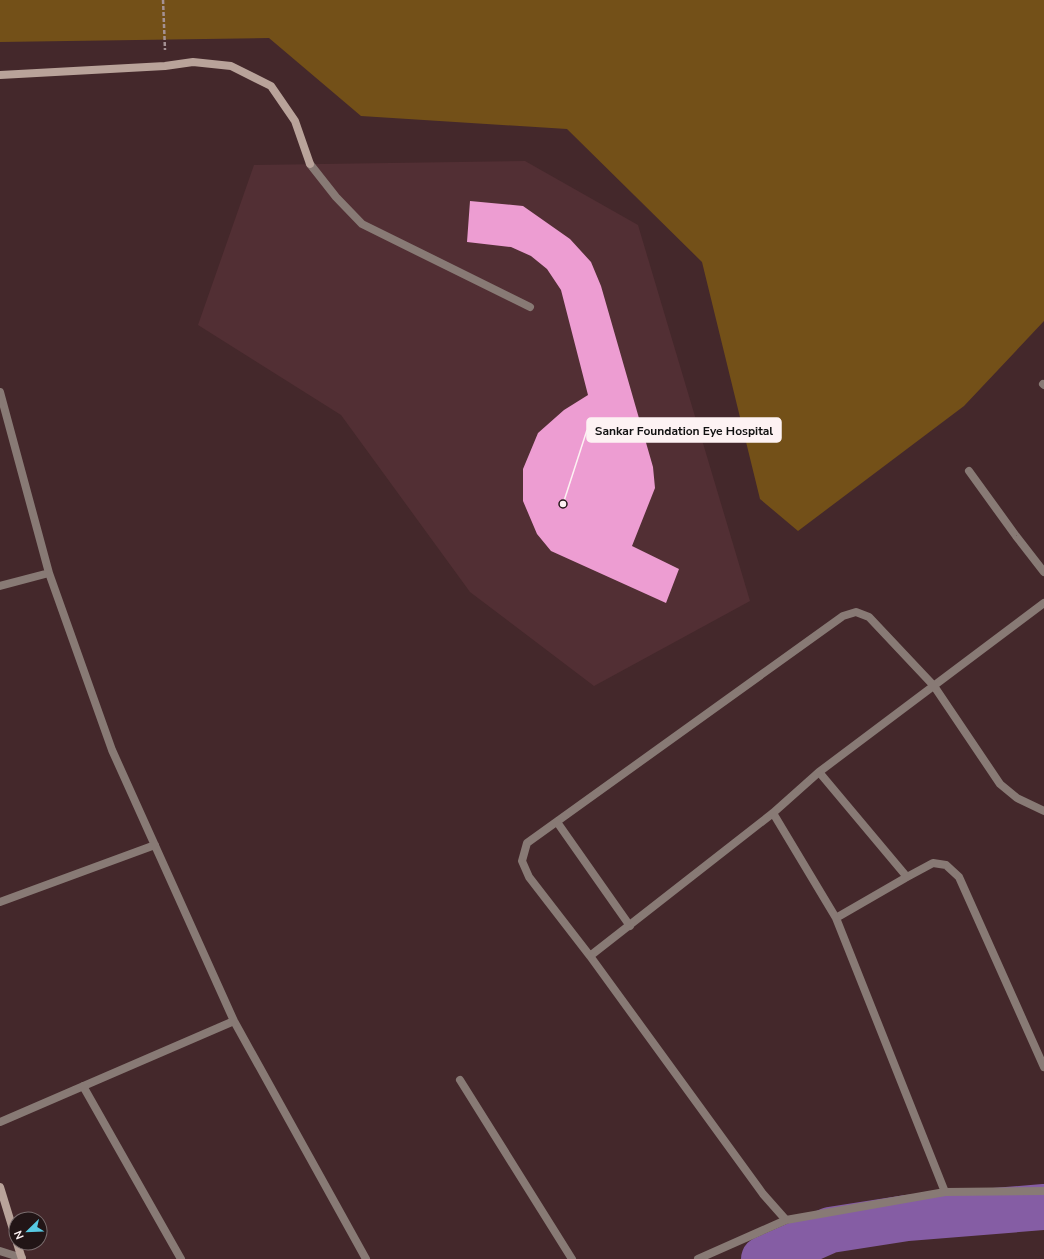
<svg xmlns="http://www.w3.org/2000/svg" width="1044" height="1259" font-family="'Nunito Sans',sans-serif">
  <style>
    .built { fill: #522f34 }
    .green { fill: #735018 }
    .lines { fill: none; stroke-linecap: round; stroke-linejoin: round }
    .river { stroke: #855da4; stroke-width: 46 }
    .building { fill: #ed9dd2 }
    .path { stroke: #a49193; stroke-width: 2.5; stroke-dasharray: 4 2; stroke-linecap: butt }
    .lane { stroke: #887a75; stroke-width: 8 }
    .street { stroke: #887a75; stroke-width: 8 }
    .secondary { stroke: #b9a39a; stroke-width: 8 }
    .leader { fill: none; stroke: #fdf2f3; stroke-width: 1.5 }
    .callout-dot { fill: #fdf2f3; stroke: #221516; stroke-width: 1.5 }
    .callout { fill: #fdf2f3; stroke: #fdf2f3; stroke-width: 1.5 }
    .callout-label { font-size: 12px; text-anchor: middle; font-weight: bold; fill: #111 }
  </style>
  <rect width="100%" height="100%" fill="#44282b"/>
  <path class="built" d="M525,161l113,64 112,376 -156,85 -124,-94 -129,-177 -143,-90 56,-160z"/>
  <path class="green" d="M0,0h1044v321l-80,85 -166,125 -38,-32 -58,-237 -135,-133 -206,-13 -92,-78 -269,4z"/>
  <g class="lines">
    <path class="river" d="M764,1259l66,-29 77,-12 137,-11"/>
  </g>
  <path class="building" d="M470,201l53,5 47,33 21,23 10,24 52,181 2,21 -23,58 47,23 -13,34 -115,-52 -14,-17 -14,-33v-32l15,-36 26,-23 24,-15 -27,-105 -14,-21 -16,-13 -20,-9 -44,-5z"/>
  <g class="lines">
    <path class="path" d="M163,0l2,50"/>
    <path class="lane" d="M310,164l26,33 26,27 168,83"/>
    <path class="street" d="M1043,384l1,1
      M0,392l49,181 63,177 122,271 132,238
      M969,471l47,65 28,36
      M0,586l49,-13
      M819,772l88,105
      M773,813l63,105
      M557,822l73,104
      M0,902l155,-57
      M590,956l183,-143 46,-41 225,-169
      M460,1080l112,179
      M83,1086l98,173
      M0,1122l234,-101
      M945,1192l-109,-274 71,-41 26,-14 13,2 13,12 85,190
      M786,1220l-23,-26 -173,-238 -61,-79 -7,-16 5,-18 316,-227 13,-4 13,5 65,69 66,98 17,14 27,13
      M0,1251l22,7
      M698,1259l88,-39 159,-28 99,-1"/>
    <path class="secondary" d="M0,75l165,-9 28,-4 38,4 40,20 24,35 15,43
      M0,1187l16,52
      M17,1243l5,16"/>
  </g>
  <path class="leader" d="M563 504L587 430"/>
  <circle class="callout-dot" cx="563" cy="504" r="4"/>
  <rect class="callout" x="587" y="418" width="194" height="24" rx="4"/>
  <g class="callout-label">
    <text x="684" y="435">Sankar Foundation Eye Hospital</text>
  </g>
  <g transform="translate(28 1231) rotate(247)"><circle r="19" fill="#221516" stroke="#7a6d6e"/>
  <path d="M0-3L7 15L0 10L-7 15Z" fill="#57c9e2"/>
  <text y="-6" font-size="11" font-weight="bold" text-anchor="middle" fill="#fdf2f3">N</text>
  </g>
</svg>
